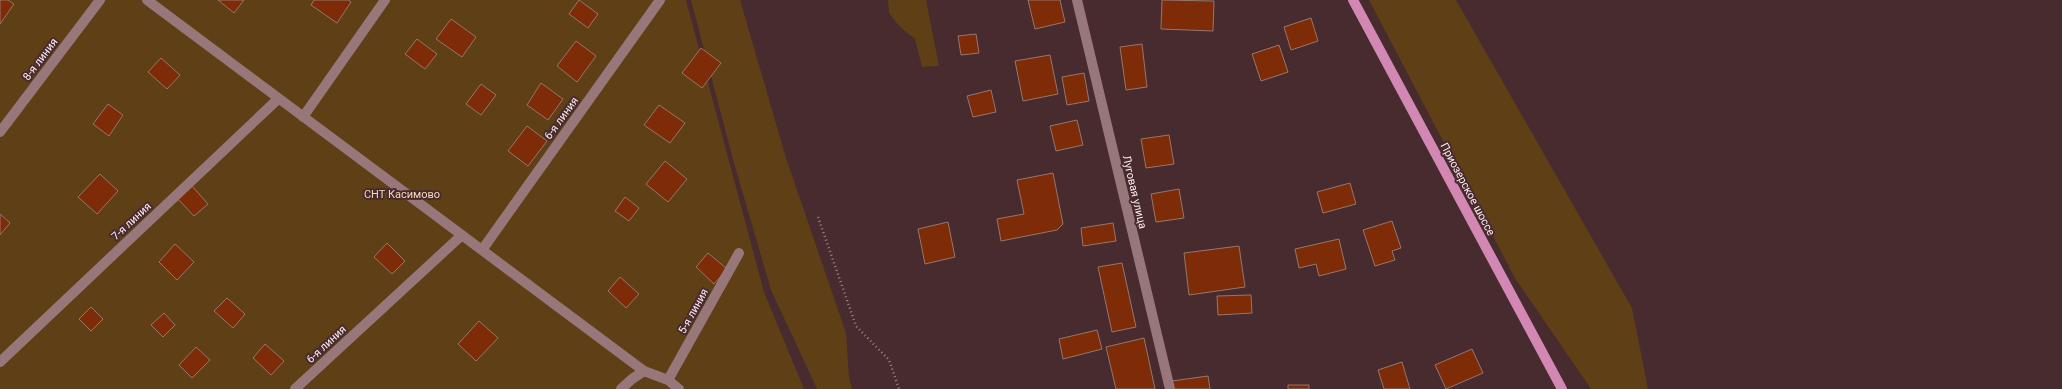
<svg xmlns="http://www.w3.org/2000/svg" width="2062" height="389" font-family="Roboto,sans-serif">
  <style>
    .green { fill: #5f3f16 }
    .building { fill: #7e2b07; stroke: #95776c }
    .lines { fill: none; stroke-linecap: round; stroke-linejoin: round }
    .path { stroke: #9c8588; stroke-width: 2.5; stroke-dasharray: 1 3; stroke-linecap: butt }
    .street { stroke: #98777b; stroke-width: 10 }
    .primary { stroke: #d387b3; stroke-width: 10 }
    .labels { text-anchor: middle; stroke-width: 4; stroke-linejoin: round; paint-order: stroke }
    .street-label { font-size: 11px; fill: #feecee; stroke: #472b2f }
    .park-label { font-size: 11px; fill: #f8d7b2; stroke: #472b2f }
  </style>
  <rect width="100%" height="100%" fill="#472b2f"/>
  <path class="green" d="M0,0h686l78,292 40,97h-804z
    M691,0h49l46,158 60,175 3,44 3,12h-35l-46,-99 -37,-127z
    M888,0h38l13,66 -17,1 -7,-28 -15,-12 -11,-14z
    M1369,0h87l176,308 16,81h-57l-76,-111z"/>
  <path class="building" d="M0,0h8l6,4 -14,20z
    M218,0h26l-10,13z
    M314,0h34l3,2 -14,21 -26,-18z
    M579,0l19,14 -10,14 -19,-14z
    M1028,0h32l5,22 -30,7z
    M1162,0l52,1 -1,30 -52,-2z
    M1311,18l7,23 -27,9 -7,-23z
    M451,19l25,18 -14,20 -26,-18z
    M976,34l3,19 -18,2 -3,-19z
    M417,39l20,15 -12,15 -20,-15z
    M576,41l20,15 -19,26 -20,-16z
    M1142,44l5,43 -21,3 -6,-43z
    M1279,45l9,27 -27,9 -9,-27z
    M701,48l20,15 -19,25 -20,-15z
    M1050,55l8,39 -35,7 -8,-40z
    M161,58l19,17 -13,14 -19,-17z
    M1084,73l5,28 -22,4 -5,-28z
    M541,83l22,16 -15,21 -21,-15z
    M481,84l15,11 -15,20 -15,-11z
    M991,90l5,22 -23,5 -6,-21z
    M108,104l15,11 -14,21 -16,-12z
    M659,105l26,18 -15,20 -26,-18z
    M1077,120l6,25 -27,6 -6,-25z
    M527,126l20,15 -19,25 -20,-15z
    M1169,135l5,29 -28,4 -5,-29z
    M665,161l22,18 -19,23 -22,-18z
    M1053,173l10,51 -6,6 -56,11 -4,-22 27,-5 -7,-34z
    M100,174l18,17 -21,23 -19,-17z
    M1350,183l6,21 -33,9 -6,-21z
    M191,185l17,19 -14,12 -17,-18z
    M1179,189l5,29 -28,4 -5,-28z
    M625,197l14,11 -10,13 -14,-10z
    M0,214l10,9 -10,12z
    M1392,221l9,27 -9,3 3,9 -20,6 -12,-36z
    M948,222l7,35 -30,7 -7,-35z
    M1113,223l3,18 -33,5 -2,-18z
    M1339,239l7,30 -27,7 -3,-12 -17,4 -4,-19z
    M387,243l18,18 -13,13 -18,-17z
    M175,244l19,18 -17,18 -18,-18z
    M1239,246l6,41 -56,8 -5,-42z
    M708,253l19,16 -13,15 -18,-17z
    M1122,263l14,64 -24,5 -14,-65z
    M620,277l19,17 -13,14 -18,-17z
    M1251,295l1,18 -34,2 -1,-19z
    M227,298l18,16 -12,14 -19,-17z
    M91,307l12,12 -12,12 -12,-12z
    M164,313l11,12 -12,12 -12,-12z
    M479,321l19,17 -22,23 -18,-17z
    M1097,330l5,19 -39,10 -4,-20z
    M1144,338l11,51h-39l-10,-42z
    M265,344l19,17 -13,14 -18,-17z
    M196,347l14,13 -18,18 -13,-13z
    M1472,349l11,24 -37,16 -11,-24z
    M1402,362l8,27h-26l-6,-19z
    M1208,376l2,13h-37l-1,-8z
    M1288,385h21v4h-21z"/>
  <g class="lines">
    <path class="path" d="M818,217l38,109 33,34 10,29"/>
    <path class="street" d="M147,0l497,371 24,9 11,9
      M1077,0l93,389
      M303,117l82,-117
      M0,132l100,-132
      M482,250l178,-250
      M0,362l278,-263
      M668,380l71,-127
      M295,389l167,-154
      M621,389l11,-10 12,-8"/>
    <path class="primary" d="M1353,0l209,389"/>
  </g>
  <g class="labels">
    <g class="street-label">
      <text transform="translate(40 59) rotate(-53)" y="4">8-я линия</text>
      <text transform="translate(561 118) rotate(-54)" y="4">6-я линия</text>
      <text transform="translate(1468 189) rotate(62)" y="4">Приозерское шоссе</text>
      <text transform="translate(1135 192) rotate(77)" y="4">Луговая улица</text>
      <text transform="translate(131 221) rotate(-43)" y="4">7-я линия</text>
      <text transform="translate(693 311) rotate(-61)" y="4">5-я линия</text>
      <text transform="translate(326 344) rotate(-43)" y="4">6-я линия</text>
    </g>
    <g class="park-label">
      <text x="402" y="198">СНТ Касимово</text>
    </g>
  </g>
</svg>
